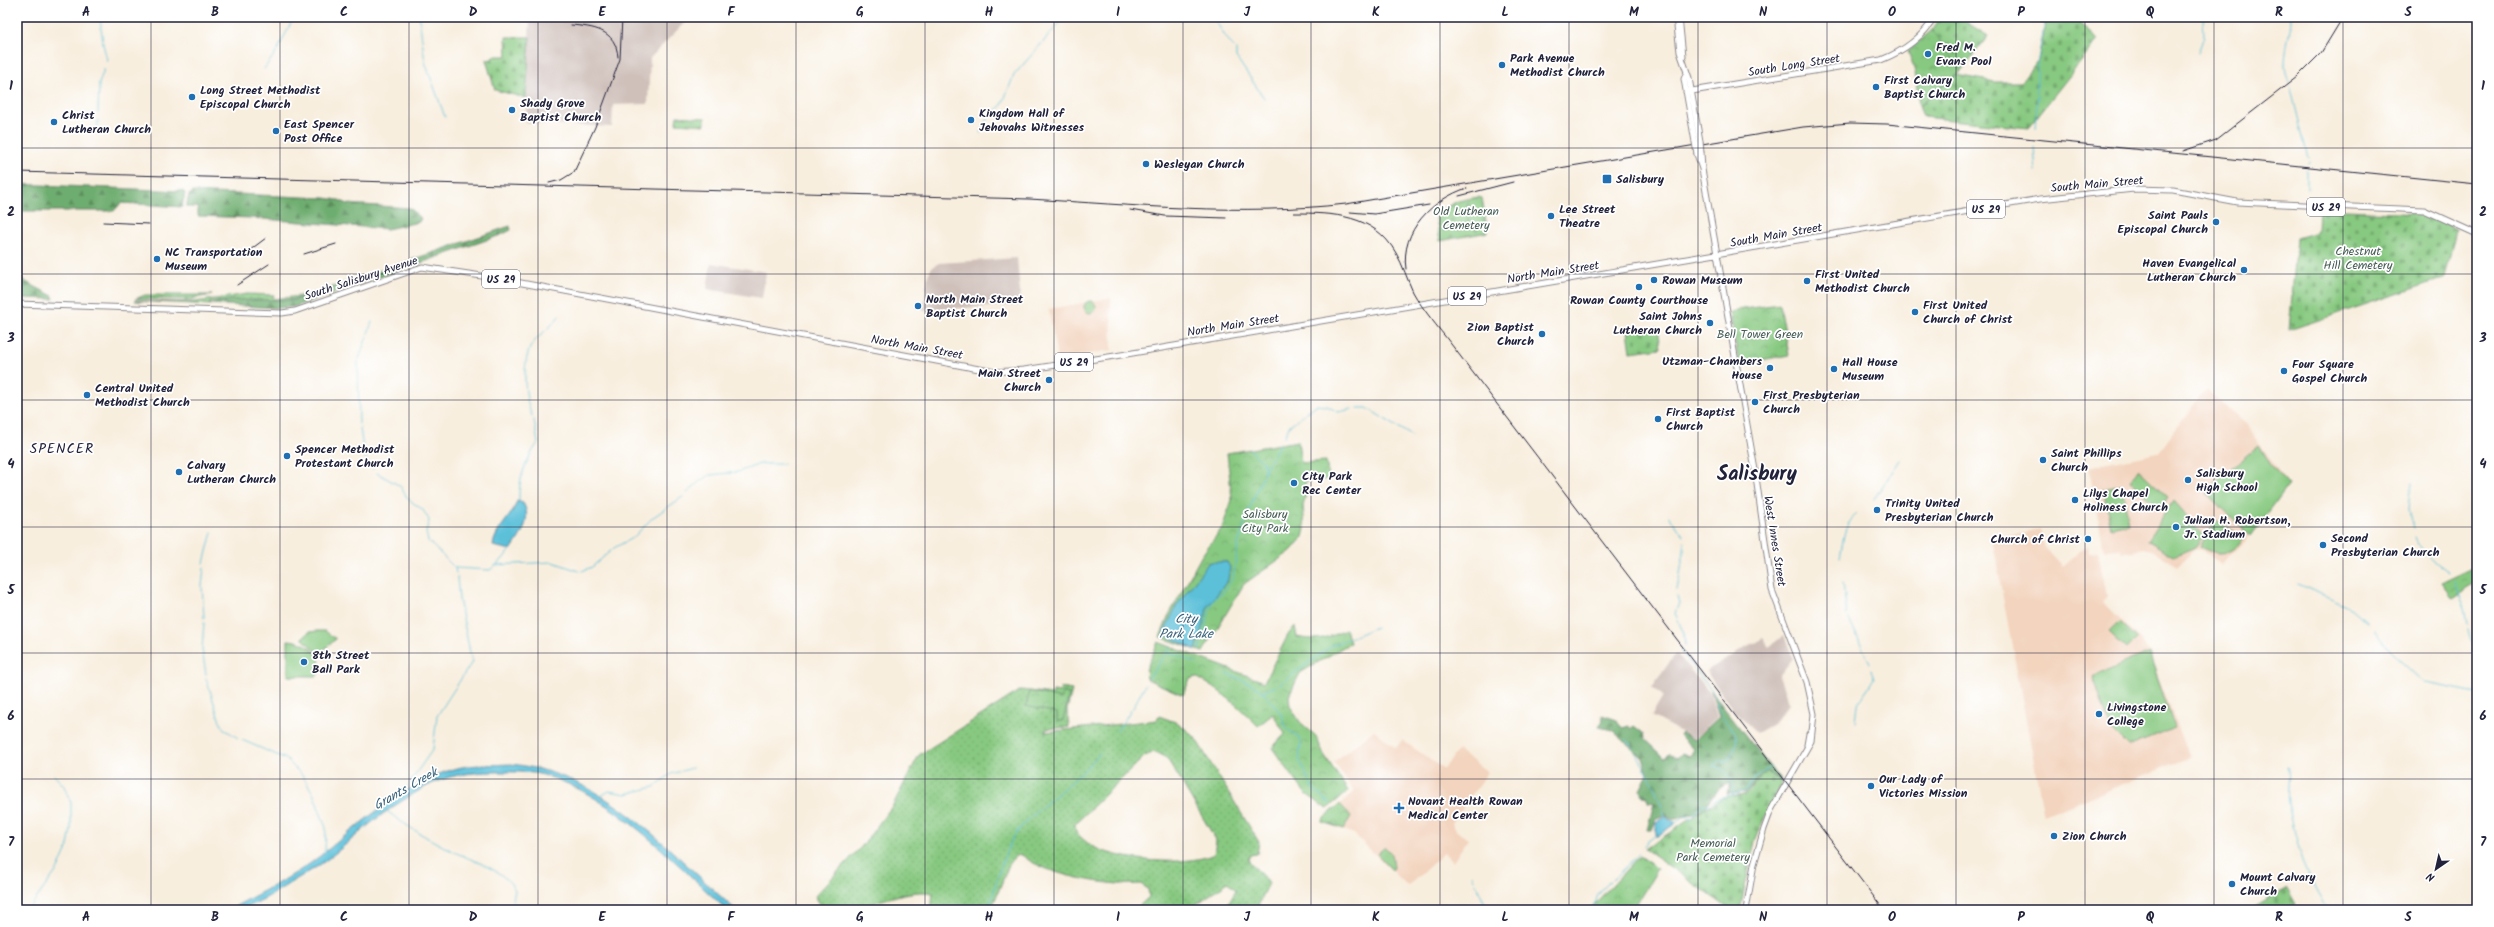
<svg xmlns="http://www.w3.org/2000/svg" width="2494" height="927" font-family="Kalam,sans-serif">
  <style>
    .built { fill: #f3d4be }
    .industrial { fill: #cfc0ba }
    .grass { fill: url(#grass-dots); stroke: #55765e; fill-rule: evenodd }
    .forest { fill: url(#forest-firs); stroke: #486855 }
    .cemetery { fill: url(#cemetery-stones); stroke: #55765e }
    .park { fill: url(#park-crowns); stroke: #55765e }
    .garden { fill: #88c981; stroke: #55765e }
    .water { fill: #5bc0d9; stroke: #3e718a }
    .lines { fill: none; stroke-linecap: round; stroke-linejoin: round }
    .stream { stroke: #5bc0d9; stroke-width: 1 }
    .major-casing { stroke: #8d888c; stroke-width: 7 }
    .major { stroke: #fff; stroke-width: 5 }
    .rail { stroke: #22223b; stroke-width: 1 }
    .major-bridge-casing { stroke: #8d888c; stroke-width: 7; stroke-linecap: butt }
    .major-bridge { stroke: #fff; stroke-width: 5 }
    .grid { fill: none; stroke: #22223b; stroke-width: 1; stroke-opacity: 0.55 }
    .poi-dot { fill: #1f6fb2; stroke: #fff; stroke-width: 1.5 }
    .labels { text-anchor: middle; stroke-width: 3.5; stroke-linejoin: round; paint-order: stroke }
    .shield { fill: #fff; stroke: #646476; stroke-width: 1 }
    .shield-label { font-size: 11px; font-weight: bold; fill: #22223b }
    .poi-label { font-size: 12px; font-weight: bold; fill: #22223b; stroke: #fff; text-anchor: start }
    .street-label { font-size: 12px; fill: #22223b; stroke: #fff }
    .park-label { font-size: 12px; fill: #465c54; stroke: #fff }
    .water-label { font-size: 13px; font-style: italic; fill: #39617a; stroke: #fff }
    .quarter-label { font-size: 14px; letter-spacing: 1px; fill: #22223b; stroke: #fff }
    .town-label { font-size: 20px; font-weight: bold; fill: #22223b; stroke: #fff }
    .neatline { fill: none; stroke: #22223b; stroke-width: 1.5 }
    .grid-label { font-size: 13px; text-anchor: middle; font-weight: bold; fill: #22223b }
  </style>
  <defs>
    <pattern id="grass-dots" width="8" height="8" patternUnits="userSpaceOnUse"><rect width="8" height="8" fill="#88c981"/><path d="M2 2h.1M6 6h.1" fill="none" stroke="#75ac70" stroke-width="1.8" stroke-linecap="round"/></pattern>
    <pattern id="forest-firs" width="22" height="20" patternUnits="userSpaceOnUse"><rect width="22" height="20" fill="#6ead6f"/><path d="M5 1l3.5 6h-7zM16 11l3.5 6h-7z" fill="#5a8c5c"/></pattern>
    <pattern id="cemetery-stones" width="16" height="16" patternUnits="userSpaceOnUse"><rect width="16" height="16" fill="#88c981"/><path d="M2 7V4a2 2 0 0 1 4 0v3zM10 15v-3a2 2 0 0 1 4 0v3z" fill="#75ac70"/></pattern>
    <pattern id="park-crowns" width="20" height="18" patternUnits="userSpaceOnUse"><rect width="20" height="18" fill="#88c981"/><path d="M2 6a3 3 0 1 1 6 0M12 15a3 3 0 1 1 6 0" fill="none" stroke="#75ac70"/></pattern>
  </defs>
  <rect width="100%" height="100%" fill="#fff"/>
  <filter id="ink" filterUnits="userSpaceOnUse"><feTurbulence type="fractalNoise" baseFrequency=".025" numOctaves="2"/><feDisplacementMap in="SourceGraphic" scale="8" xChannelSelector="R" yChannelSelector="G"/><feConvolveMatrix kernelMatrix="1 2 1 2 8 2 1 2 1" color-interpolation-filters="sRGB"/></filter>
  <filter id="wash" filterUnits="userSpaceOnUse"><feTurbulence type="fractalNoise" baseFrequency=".012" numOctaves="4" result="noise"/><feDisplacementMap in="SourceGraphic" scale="16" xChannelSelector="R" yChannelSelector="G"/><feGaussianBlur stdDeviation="0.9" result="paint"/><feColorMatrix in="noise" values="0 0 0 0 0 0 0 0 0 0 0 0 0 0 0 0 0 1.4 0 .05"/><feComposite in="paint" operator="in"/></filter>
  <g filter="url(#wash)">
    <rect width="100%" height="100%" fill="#f8eede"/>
    <path class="built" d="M1111,298l1,52 -55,9 -8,-50z
      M2206,389l41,36 41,59 -36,44 -4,11 -27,25 -19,-14 -7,-1 -17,17 -21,-13 -12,-4 -23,4 -1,-4 -17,1 -15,-83 69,-14z
      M2040,529l5,18 18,19 24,-21 1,8 10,-1 9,45 -5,5 39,38 7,11 42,106 -146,59 -52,-277z
      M1374,730l22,18 6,-8 42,29 14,-19 30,22 -36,51 2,6 14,10 -15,23 -9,-9 -36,33 -54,-52 -32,-12v-2l32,-28 -20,-30z"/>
    <path class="industrial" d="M530,17h160l-40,41 -2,46 -35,1 -1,22 -86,-4z
      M1017,258l4,47 -98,5 5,-35 4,-8 7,-4z
      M711,263l55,9 -4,26 -55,-9z
      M1784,635l9,23 -14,18 10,28 -16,20 -16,9 -23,-22 -28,-40 57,-33 6,9z
      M1676,653l34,40 7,24 -23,22 -43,-23 12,-20 -11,-9z"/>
    <path class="grass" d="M247,294l27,1 -1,4 37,-4c-32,11 -67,4 -100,7l1,3 -76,-4 60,1z
      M145,295h67l-22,4h-55z
      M1061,688l11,2 -5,20 2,17 -23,2v3l111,-12 2,-4 19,7 16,13 65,106 -2,12 -7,1 -2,5 21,23 -13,27h-32l12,-19 -8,-9 -40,28h-53l14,-13 -1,-8 -7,-5c-29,3 -98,-9 -119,-29l-6,1 -6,6 -19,48h-60l2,-17c-33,-7 -82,25 -106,17 -5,-2 -9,-9 -12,-14l47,-50 31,-41 26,-50 102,-65 32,4v-3l7,1zM1154,752l12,5 15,24 35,59 -2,14c-27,13 -98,7 -124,-9 -5,-4 -9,-8 -14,-12l-1,-9 70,-68z"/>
    <path class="forest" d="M17,184l166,7 2,2 -3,14 -61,-4 -7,8h-97z
      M193,192l132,6 14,2 9,4 62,4 11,10 -2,4 -32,7 -136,-11 -53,-2v-9h-12l3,-12z
      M510,226l1,4 -10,5 -207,72 -18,1 -67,-4 21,-4h65z
      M17,273l9,9 27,14 1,3 -37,-1z
      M1711,691l70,90 -18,-7 -17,18 -19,2 3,-11c-11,3 -23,17 -24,27l-30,9 -10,-3 -10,3 -4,11h-5l7,-27 -6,-1 -1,-5 -5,-1 -2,-6 8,-16 -5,-16 -31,-28 -13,-3 4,-7 -1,-5 15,5 5,8 7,-2 1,3 4,-3 9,7 1,5 21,20 4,-5 8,5 5,-5 8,3 4,-7 -14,-13 2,-3 12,7 25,-23z"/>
    <path class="cemetery" d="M1941,17h17l30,19 -27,35 -29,-41z
      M2047,17h14l12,5 2,-2 24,19 -71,89 -105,-11 -4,-12 38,-30 38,7h26l17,-22z
      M506,37h24l-4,61 -31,-8 -9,-30 6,-1 1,-3h14z
      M1478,197l4,1 6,34 -48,9 -5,-28 23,-12z
      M2319,209l103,4 34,16 -11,49 -156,52 8,-92 21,-6z
      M1658,327l3,21 -30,4 -3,-21z
      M1766,771l16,12 -13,24 -14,34 -15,69h-9l-86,-61 78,-52 23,-3z
      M2287,888l9,16 -14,6h-33z"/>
    <path class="park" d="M1932,30l29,41 -42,34 -4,-33 -7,-21z
      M677,116l28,2v7l-29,-2z
      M1780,304l9,51 -50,9 -9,-50 6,-4z
      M1298,441l3,22 25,-2 3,18 -24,3 1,12 -3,12 2,23 -2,8 -12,14 -47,33 -41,68 -43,-15 10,-24 32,-58 20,-27 10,-28 -5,-47z
      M2477,566v16l-25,16 -11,-15z
      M2119,622l18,17 -10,10 -18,-17z
      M1295,626l2,11c18,4 32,2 49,-8l4,14 -50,30 -11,23 1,10 10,16 16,14 7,17 25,38 -21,18 -22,-16 -33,-45 13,-14 -12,-20 -15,12c-20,-20 -37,-36 -62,-49l-6,2 -7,16 -36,-16 -1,-9 12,-28 106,40 24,-47z
      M1030,691l31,8 2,-7 6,2 -6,27h-6v-8l-31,-7z
      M1340,804l11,12 -7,13 -22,-7v-2z
      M1639,856l19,13 -23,37 -5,4h-41z"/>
    <path class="garden" d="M1084 307a6 6 0 1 1 12 0a6 6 0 1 1-12 0Z
      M2259,445l12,20 18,20 -38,52 -44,-43 10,-14z
      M2138,469l30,28 -8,12 -20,-18 1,-2 -11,-8z
      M2122,485l7,39 -18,4 -8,-39z
      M2173,501l31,35 -9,11 -21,9 -27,-16z
      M2216,521l27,16c-9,20 -27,19 -43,9z
      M317,631h8l11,8 -17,15 -17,-16 7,-6z
      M288,640c19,1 40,16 29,36h-29z
      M2149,653l26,75 -47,19 -17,-17 -18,-53z
      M1385,847l7,7 2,14 -2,2 -15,-16z"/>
    <path class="water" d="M517,501l6,2c10,16 -3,34 -12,47l-18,-4c2,-18 19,-28 24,-45z
      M1209,562h18l3,5 -2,13 -20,26 -12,44 -33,-16 14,-29z
      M511,764c95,10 156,86 225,146h-9c-52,-47 -114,-115 -183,-135 -16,-4 -32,-3 -48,-3 -25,0 -50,3 -73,16 -18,11 -36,22 -52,35 -22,18 -40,36 -64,50 -23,12 -52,37 -78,37 29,-17 65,-33 91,-54 39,-31 92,-79 142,-89 16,-3 33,-2 49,-3z
      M1666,817l7,3 3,3 -20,14v-15z"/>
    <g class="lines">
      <path class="stream" d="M100,17l3,27 4,16 -3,3
        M419,17l6,45 20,55
        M1212,17c9,10 13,22 23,31
        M1236,50v7l28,41
        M2198,53l6,-17 -1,-19
        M264,69l13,-18 17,-34
        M2289,82c-10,-21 2,-43 2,-65
        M2290,85l18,73
        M2037,92v-28l9,-47
        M98,113l1,-29 5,-15
        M2035,128l3,-33
        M981,133l9,-18 12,-10 12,-30 51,-58
        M97,134l1,-14
        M2034,148l2,24
        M2308,164l1,-2
        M2307,170v18
        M359,359l13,-37
        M358,362l1,62
        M1358,408h9l45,28
        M532,416c-8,-17 -11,-58 1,-73 8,-10 19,-16 26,-27
        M360,428l4,28 9,13
        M1284,437l6,-12 26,-20 11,1 11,6 14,-3
        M1250,449l14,15v9
        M377,473l23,13 8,13 15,11 6,10 -3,12 2,9 27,27 1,5
        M2412,482l-3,27 5,20
        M687,493l13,-12 10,-6 28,-3 22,-8h24
        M1874,499l26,-39
        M519,500c-1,-20 7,-41 19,-57l-4,-23
        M1669,516l14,19
        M2415,537l7,15 27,20
        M1840,557c4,-17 2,-31 17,-43
        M204,563l8,-31
        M497,565l56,-3 26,9
        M455,568l35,2 13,-11 6,-8
        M582,571l10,-4 22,-19 20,-11 18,-19 32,-22
        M2455,582l10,27 3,15
        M1843,583l4,32
        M2297,584l50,21 20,18
        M1677,590l7,-38v-11
        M1677,596l2,7 -4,10 9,21 1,11
        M204,618l-2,-32 2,-18
        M1849,619l21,45
        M204,623l-2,26 4,25
        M2374,629l15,20 36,34 52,10
        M2468,629l3,14 6,5
        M1199,650l11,-42 3,-8 12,-10 8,-12 5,-33 9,-30 20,-50 13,-21
        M1682,650l-1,2c8,11 32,38 36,48 1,4 -1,8 2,12 13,21 27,20 9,48l-9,1 -6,5c18,4 17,12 20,27
        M1169,652l27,11
        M1227,674c8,2 30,12 36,18l13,-6
        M206,678l14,44 4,7 14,9
        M1149,678l21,-31
        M1280,684l51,-38 45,-19
        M1263,692l19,23 4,13 12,9 3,5 -2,18 14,29 16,14
        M1133,708l12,-23
        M1856,721l2,-17 16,-26 -3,-8
        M1117,731l14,-21
        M1626,739c14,16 35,59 39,79
        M242,740l44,19 16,16 11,18 13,35 -1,24
        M2287,766c4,13 -1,24 1,37 8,37 17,76 40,107
        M406,793l4,-11 23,-33 4,-33 35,-54 -13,-63 -2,-22
        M601,796l8,-5 17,3 28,-7 17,-13 21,-6
        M387,811c20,16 42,28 65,40 19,9 53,19 63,39l-4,20
        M1675,823l12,-7 3,4 12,-16 7,1 5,-5 31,-9 9,-12 16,-12
        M1644,847l4,-6 7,-5
        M1472,875l16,35
        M1613,879l26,-25
        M28,910l30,-41 10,-23 3,-17v-26l-7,-17 -10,-11
        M988,910c9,-25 15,-64 34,-84 24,-26 56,-45 78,-73
        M1592,910l6,-15 12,-14"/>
    </g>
  </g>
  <g filter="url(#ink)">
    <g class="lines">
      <g class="major-casing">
        <path id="major" d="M1676,17l4,35 9,26 11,63
          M1679,17l4,39
          M1686,74l-2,5 11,63
          M1686,92l195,-32c23,-9 41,-22 54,-43
          M1701,153l1,16
          M1697,154l5,15 53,301 17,120 35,92 7,32 -3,27 -40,69 -7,19 -10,35 -8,46
          M17,304l265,9 13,-2 127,-44 73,11 500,94 29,-2 91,-14 925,-157 94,-10 39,1 64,12 187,8 53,24
          M1807,745l2,-11 3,-3"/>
      </g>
      <use href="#major" class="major"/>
      <path class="rail" d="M571,25c22,2 45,4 47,32
        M2183,151l33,-11 81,-63 24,-24 22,-36
        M17,172l1012,27c105,6 212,17 317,5l457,-77 47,-4 37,1 590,60
        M549,183l12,-3 13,-8 21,-45 25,-68 2,-42
        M1459,196l54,-14
        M1130,210l35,6 61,2
        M1350,212l24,2 55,-9
        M1294,213c39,0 80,1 102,40 7,12 11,26 17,39 10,18 25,35 38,52l433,566
        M103,222l46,2
        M250,250l16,-12
        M304,254l32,-10
        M1406,269c-6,-39 27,-70 61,-81
        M237,285l32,-21"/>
      <g class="major-bridge-casing">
        <path id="major-bridge" d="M1700,141l1,12
          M1695,142l2,12"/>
      </g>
      <use href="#major-bridge" class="major-bridge"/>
    </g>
  </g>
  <path class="grid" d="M151,17v893M280,17v893M409,17v893M538,17v893M667,17v893M796,17v893M925,17v893M1054,17v893M1183,17v893M1311,17v893M1440,17v893M1569,17v893M1698,17v893M1827,17v893M1956,17v893M2085,17v893M2214,17v893M2343,17v893M17,148h2460M17,274h2460M17,400h2460M17,527h2460M17,653h2460M17,779h2460"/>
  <g class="poi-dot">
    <circle cx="1928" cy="54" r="4"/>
    <circle cx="1502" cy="65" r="4"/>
    <circle cx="1876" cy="87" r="4"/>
    <circle cx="192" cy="97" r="4"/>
    <circle cx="512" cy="110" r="4"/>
    <circle cx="971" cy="120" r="4"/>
    <circle cx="54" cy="122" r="4"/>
    <circle cx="276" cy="131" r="4"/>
    <circle cx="1146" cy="164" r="4"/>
    <rect x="1602" y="174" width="10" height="10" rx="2"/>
    <circle cx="1551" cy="216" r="4"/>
    <circle cx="2216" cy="222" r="4"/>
    <circle cx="157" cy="259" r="4"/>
    <circle cx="2244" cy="270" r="4"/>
    <circle cx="1654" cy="280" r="4"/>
    <circle cx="1807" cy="281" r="4"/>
    <circle cx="1639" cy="287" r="4"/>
    <circle cx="918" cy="306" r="4"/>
    <circle cx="1915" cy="312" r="4"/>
    <circle cx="1710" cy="323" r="4"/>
    <circle cx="1542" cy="334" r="4"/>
    <circle cx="1770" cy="368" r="4"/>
    <circle cx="1834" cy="369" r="4"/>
    <circle cx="2284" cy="371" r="4"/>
    <circle cx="1049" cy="380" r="4"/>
    <circle cx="87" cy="395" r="4"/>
    <circle cx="1755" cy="402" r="4"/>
    <circle cx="1658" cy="419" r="4"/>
    <circle cx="287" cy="456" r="4"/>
    <circle cx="2043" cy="460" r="4"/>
    <circle cx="179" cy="472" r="4"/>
    <circle cx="2188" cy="480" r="4"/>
    <circle cx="1294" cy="483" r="4"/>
    <circle cx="2075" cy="500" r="4"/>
    <circle cx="1877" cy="510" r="4"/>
    <circle cx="2176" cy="527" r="4"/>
    <circle cx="2088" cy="539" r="4"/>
    <circle cx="2323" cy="545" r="4"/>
    <circle cx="304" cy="662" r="4"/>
    <circle cx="2099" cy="714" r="4"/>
    <circle cx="1871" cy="786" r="4"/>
    <path d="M1397 802h4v4h4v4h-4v4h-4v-4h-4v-4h4z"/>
    <circle cx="2054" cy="836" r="4"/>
    <circle cx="2232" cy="884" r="4"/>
  </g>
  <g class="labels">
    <g class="shield">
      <rect x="2307" y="198" width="38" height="18" rx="3"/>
      <rect x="1967" y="200" width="38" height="18" rx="3"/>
      <rect x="482" y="270" width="38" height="18" rx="3"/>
      <rect x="1448" y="287" width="38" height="18" rx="3"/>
      <rect x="1055" y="353" width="38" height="18" rx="3"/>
    </g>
    <g class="shield-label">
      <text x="2326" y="211">US 29</text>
      <text x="1986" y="213">US 29</text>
      <text x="501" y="283">US 29</text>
      <text x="1467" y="300">US 29</text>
      <text x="1074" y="366">US 29</text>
    </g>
    <g class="poi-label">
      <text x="1936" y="51">Fred M.<tspan x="1936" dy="14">Evans Pool</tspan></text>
      <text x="1510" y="62">Park Avenue<tspan x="1510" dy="14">Methodist Church</tspan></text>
      <text x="1884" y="84">First Calvary<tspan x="1884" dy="14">Baptist Church</tspan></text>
      <text x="200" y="94">Long Street Methodist<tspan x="200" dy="14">Episcopal Church</tspan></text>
      <text x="520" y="107">Shady Grove<tspan x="520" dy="14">Baptist Church</tspan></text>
      <text x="979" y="117">Kingdom Hall of<tspan x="979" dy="14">Jehovahs Witnesses</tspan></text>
      <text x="62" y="119">Christ<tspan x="62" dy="14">Lutheran Church</tspan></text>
      <text x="284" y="128">East Spencer<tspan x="284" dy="14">Post Office</tspan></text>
      <text x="1154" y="168">Wesleyan Church</text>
      <text x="1616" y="183">Salisbury</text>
      <text x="1559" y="213">Lee Street<tspan x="1559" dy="14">Theatre</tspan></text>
      <text x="2208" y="219" text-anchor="end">Saint Pauls<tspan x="2208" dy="14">Episcopal Church</tspan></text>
      <text x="165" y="256">NC Transportation<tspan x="165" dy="14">Museum</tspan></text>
      <text x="2236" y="267" text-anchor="end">Haven Evangelical<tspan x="2236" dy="14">Lutheran Church</tspan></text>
      <text x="1815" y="278">First United<tspan x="1815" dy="14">Methodist Church</tspan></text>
      <text x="1662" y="284">Rowan Museum</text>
      <text x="926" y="303">North Main Street<tspan x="926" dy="14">Baptist Church</tspan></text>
      <text x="1639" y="304" text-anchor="middle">Rowan County Courthouse</text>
      <text x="1923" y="309">First United<tspan x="1923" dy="14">Church of Christ</tspan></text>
      <text x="1702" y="320" text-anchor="end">Saint Johns<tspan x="1702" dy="14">Lutheran Church</tspan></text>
      <text x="1534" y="331" text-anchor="end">Zion Baptist<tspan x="1534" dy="14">Church</tspan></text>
      <text x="1762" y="365" text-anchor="end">Utzman-Chambers<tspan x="1762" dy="14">House</tspan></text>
      <text x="1842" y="366">Hall House<tspan x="1842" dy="14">Museum</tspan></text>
      <text x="2292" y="368">Four Square<tspan x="2292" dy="14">Gospel Church</tspan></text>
      <text x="1041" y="377" text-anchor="end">Main Street<tspan x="1041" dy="14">Church</tspan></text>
      <text x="95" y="392">Central United<tspan x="95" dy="14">Methodist Church</tspan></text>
      <text x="1763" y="399">First Presbyterian<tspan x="1763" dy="14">Church</tspan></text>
      <text x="1666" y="416">First Baptist<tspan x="1666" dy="14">Church</tspan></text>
      <text x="295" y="453">Spencer Methodist<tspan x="295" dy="14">Protestant Church</tspan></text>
      <text x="2051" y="457">Saint Phillips<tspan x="2051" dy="14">Church</tspan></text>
      <text x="187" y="469">Calvary<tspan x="187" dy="14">Lutheran Church</tspan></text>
      <text x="2196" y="477">Salisbury<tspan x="2196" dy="14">High School</tspan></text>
      <text x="1302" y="480">City Park<tspan x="1302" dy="14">Rec Center</tspan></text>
      <text x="2083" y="497">Lilys Chapel<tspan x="2083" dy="14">Holiness Church</tspan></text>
      <text x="1885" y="507">Trinity United<tspan x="1885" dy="14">Presbyterian Church</tspan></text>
      <text x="2184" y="524">Julian H. Robertson,<tspan x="2184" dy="14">Jr. Stadium</tspan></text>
      <text x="2331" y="542">Second<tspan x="2331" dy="14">Presbyterian Church</tspan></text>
      <text x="2080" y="543" text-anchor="end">Church of Christ</text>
      <text x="312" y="659">8th Street<tspan x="312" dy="14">Ball Park</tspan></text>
      <text x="2107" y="711">Livingstone<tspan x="2107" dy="14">College</tspan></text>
      <text x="1879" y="783">Our Lady of<tspan x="1879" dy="14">Victories Mission</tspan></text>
      <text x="1408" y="805">Novant Health Rowan<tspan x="1408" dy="14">Medical Center</tspan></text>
      <text x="2062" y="840">Zion Church</text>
      <text x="2240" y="881">Mount Calvary<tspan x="2240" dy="14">Church</tspan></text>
    </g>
    <g class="street-label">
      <text transform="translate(1794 65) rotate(-9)" y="4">South Long Street</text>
      <text transform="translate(2097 184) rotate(-5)" y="4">South Main Street</text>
      <text transform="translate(1776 235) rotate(-10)" y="4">South Main Street</text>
      <text transform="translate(1553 272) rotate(-9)" y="4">North Main Street</text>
      <text transform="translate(361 278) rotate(-18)" y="4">South Salisbury Avenue</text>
      <text transform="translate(1233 325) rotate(-9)" y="4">North Main Street</text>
      <text transform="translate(917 347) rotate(10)" y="4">North Main Street</text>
      <text transform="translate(1775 541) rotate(81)" y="4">West Innes Street</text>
    </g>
    <g class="park-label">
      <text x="1466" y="215">Old Lutheran<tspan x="1466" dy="14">Cemetery</tspan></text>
      <text x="2358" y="255">Chestnut<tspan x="2358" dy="14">Hill Cemetery</tspan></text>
      <text x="1760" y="338">Bell Tower Green</text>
      <text x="1265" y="518">Salisbury<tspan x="1265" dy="14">City Park</tspan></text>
      <text x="1713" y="847">Memorial<tspan x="1713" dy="14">Park Cemetery</tspan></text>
    </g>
    <g class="water-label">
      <text x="1186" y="623">City<tspan x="1186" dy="15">Park Lake</tspan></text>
      <text transform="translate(405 788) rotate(-30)" y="5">Grants Creek</text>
    </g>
    <g class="quarter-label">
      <text x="62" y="453">SPENCER</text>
    </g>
    <g class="town-label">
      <text x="1757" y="480">Salisbury</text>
    </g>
  </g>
  <rect width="2494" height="927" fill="none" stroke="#fff" stroke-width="44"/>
  <g transform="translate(2436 869) rotate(214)" stroke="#ffffff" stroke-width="3" paint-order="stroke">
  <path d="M0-3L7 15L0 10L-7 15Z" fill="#22223b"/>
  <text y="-6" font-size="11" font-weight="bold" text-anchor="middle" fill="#22223b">N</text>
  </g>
  <rect x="22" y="22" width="2450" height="883" class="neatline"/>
  <g class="grid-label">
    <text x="86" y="16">A</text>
    <text x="215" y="16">B</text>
    <text x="344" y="16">C</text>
    <text x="473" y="16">D</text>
    <text x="602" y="16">E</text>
    <text x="731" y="16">F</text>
    <text x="860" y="16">G</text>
    <text x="989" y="16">H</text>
    <text x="1118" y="16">I</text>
    <text x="1247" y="16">J</text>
    <text x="1376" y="16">K</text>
    <text x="1505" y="16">L</text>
    <text x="1634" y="16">M</text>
    <text x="1763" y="16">N</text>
    <text x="1892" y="16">O</text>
    <text x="2021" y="16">P</text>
    <text x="2150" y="16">Q</text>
    <text x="2279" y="16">R</text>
    <text x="2408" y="16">S</text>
    <text x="11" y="90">1</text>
    <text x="2483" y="90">1</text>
    <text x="11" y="216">2</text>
    <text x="2483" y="216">2</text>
    <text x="11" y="342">3</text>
    <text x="2483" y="342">3</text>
    <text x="11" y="468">4</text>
    <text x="2483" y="468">4</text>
    <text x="11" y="594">5</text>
    <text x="2483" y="594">5</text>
    <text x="11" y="720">6</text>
    <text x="2483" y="720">6</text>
    <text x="11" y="846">7</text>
    <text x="2483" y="846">7</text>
    <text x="86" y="921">A</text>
    <text x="215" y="921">B</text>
    <text x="344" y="921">C</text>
    <text x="473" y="921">D</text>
    <text x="602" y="921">E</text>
    <text x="731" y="921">F</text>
    <text x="860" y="921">G</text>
    <text x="989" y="921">H</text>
    <text x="1118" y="921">I</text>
    <text x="1247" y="921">J</text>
    <text x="1376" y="921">K</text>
    <text x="1505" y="921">L</text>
    <text x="1634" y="921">M</text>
    <text x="1763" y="921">N</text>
    <text x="1892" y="921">O</text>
    <text x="2021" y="921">P</text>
    <text x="2150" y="921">Q</text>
    <text x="2279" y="921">R</text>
    <text x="2408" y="921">S</text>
  </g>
</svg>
